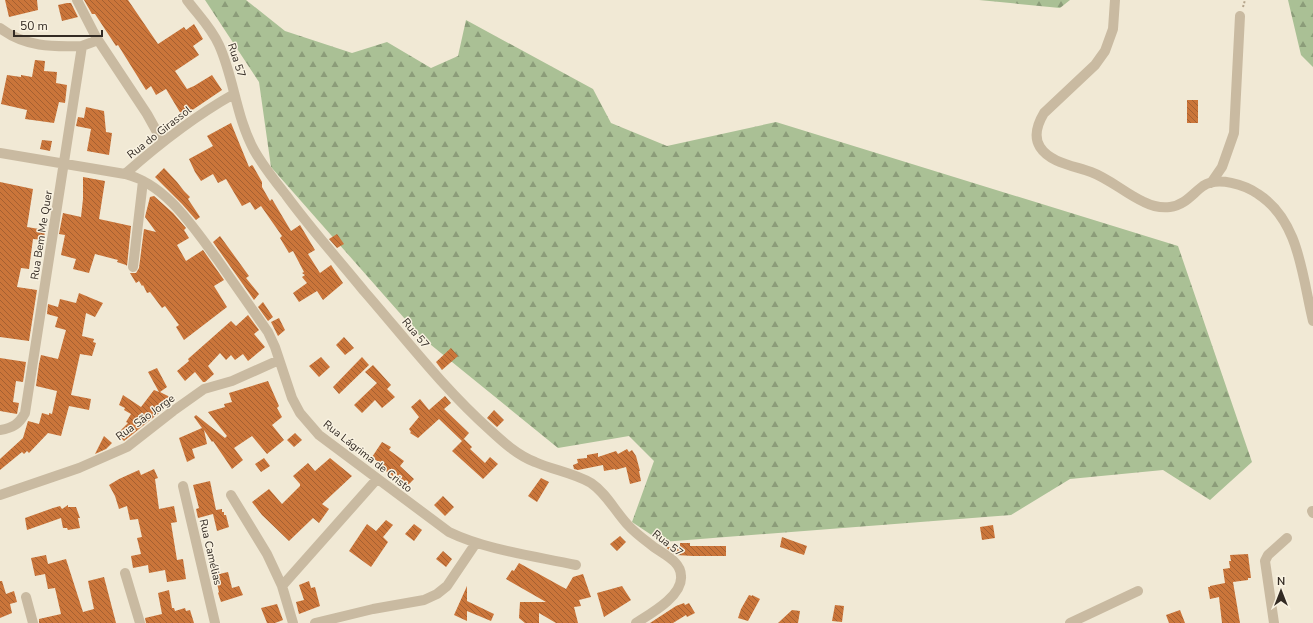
<svg xmlns="http://www.w3.org/2000/svg" width="1313" height="623" font-family="'Nunito Sans',sans-serif">
  <style>
    .forest { fill: url(#forest-firs) }
    .building { fill: url(#building-back-hatch) }
    .lines { fill: none; stroke-linecap: round; stroke-linejoin: round }
    .path { stroke: #b5a48b; stroke-width: 2; stroke-dasharray: 2 2; stroke-linecap: butt }
    .minor { stroke: #c9baa1; stroke-width: 10 }
    .labels { text-anchor: middle; stroke-width: 3; stroke-linejoin: round; paint-order: stroke }
    .street-label { font-size: 11px; fill: #332b24; stroke: #f9f2e1 }
  </style>
  <defs>
    <pattern id="forest-firs" width="22" height="20" patternUnits="userSpaceOnUse"><rect width="22" height="20" fill="#aac095"/><path d="M5 1l3.5 6h-7zM16 11l3.5 6h-7z" fill="#8b9c79"/></pattern>
    <pattern id="building-back-hatch" width="6" height="6" patternUnits="userSpaceOnUse"><rect width="6" height="6" fill="#ca753a"/><path d="M-1 5l2 2M0 0l6 6M5-1l2 2" fill="none" stroke="#a56031"/></pattern>
  </defs>
  <rect width="100%" height="100%" fill="#f1e9d5"/>
  <path class="forest" d="M205,0h41l39,31 67,22 35,-11 44,26 27,-12 8,-36 127,69 18,34 56,23 109,-24 402,124 74,216 -42,38 -47,-30 -93,9 -59,36 -349,27 -30,-20 22,-61 -25,-25 -71,12 -138,-112 -149,-169 -12,-85z
    M979,0h91l-10,8z
    M1288,0h25v67l-12,-12z"/>
  <path class="building" d="M5,0h32l1,10 -29,7z
    M84,0h44l30,44 26,-17 2,3 8,-6 9,15 -10,7 6,9 -24,16 12,18 7,-3 18,-11 10,15 -37,25 -2,-3 -2,2 -15,-25 -10,6 -5,-9 -5,4 -28,-45 -2,1 -21,-32h-3z
    M67,3h4l7,14 -16,4 -4,-16z
    M35,60l10,1 -1,10 13,1 -1,11 11,2 -2,18 -6,-1 -5,21 -29,-4 2,-9 -26,-6 6,-29 14,2v-2l11,2z
    M1187,100h11v23h-11z
    M86,107l18,4 2,21 6,1 -3,22 -22,-4 4,-22 -15,-3 2,-9 6,1z
    M231,123l18,44 3,-2 1,1 9,16v5l8,14 2,-2 19,32 9,-6 15,25 -7,4 12,19 11,-8 12,18 -20,17 -6,-9 -18,11 -6,-9 14,-10 -5,-6 3,-2 -3,-2 2,-1 -11,-21 -4,2 -9,-15 2,-2 -21,-30 -6,4 -5,-8 -8,4 -16,-27 -8,4 -5,-9 -12,7 -6,-9 -6,-13 24,-13 -6,-10z
    M42,140l10,1 -2,10 -10,-2z
    M164,168l13,14 7,9 6,6 -2,2 12,18 -4,3 -14,-16 -27,-27z
    M83,177l22,4 -6,38 32,7 -4,40 -1,-1 -9,-3 1,-2 -23,-6 -6,19 -16,-4 3,-10 -15,-4 4,-20 -6,-1 4,-21 18,4 2,-18z
    M0,182l33,7 -6,38 18,3 -1,10 -11,-1 -4,30 -8,-1 -4,19 20,3 -8,51 -29,-4z
    M154,196l19,17 13,15 -2,2 5,8 -12,7 9,16 17,-11 21,30 -10,6 13,21 -43,33 -8,-13 3,-2 -14,-19 -3,2 -12,-16 -3,1 -4,-8 -1,1 -3,-5 -3,2 -6,-10h6l3,-5 5,-39 12,3 -11,-15 5,-20z
    M337,234l7,10 -7,4 -8,-9z
    M220,236l29,40 -3,2 13,16 -5,6 -41,-58z
    M79,293l24,10 -8,14 -9,-4 -4,23 12,3 -1,3 3,1 -4,13 -12,-2 -9,41 20,4 -2,11 -20,-4 -8,30 -13,-3 -19,20 -2,-2 -3,3 -2,-2 -22,18v-11l23,-21 5,-17 11,3 3,-11 7,2v-2l3,1 5,-23 -21,-5 3,-22 2,-9 17,4 8,-29 -11,-3 3,-10 -11,-3 1,-10 10,3 2,-8 16,4z
    M263,302l10,15 -5,4 -10,-14z
    M248,315l11,15 -5,4 11,13 -17,14 -5,-7 -8,6 -4,-5 -5,5 -6,-7 -12,13 6,8 -9,8h-2l-8,-10 -10,9 -8,-10 12,-10 -1,-2 43,-38 5,5z
    M279,318l6,12 -7,6 -7,-14z
    M344,337l10,11 -9,7 -9,-10z
    M451,348l7,8 -16,14 -6,-8z
    M321,357l9,10 -11,10 -10,-11z
    M362,357l7,8 -30,29 -6,-7z
    M0,358l26,4 -3,20 -7,-1 -3,21 6,1 -2,11 -17,-3z
    M373,365l18,20 -4,4 8,8 -13,11 -7,-8 -13,13 -8,-8 23,-22 -12,-11z
    M157,368l10,19 -7,5 12,6 -8,11 -40,32 -7,-7 11,-11 -2,-1 5,-8 -7,-4 1,-2 -6,-3 4,-10 18,12 13,-17 5,2 -11,-20z
    M268,381l11,25 -2,2 5,9 -10,8 12,15 -17,14 -15,-18 -18,12 9,12 -11,9 -19,-28 -1,1 -8,-12 3,14 -15,5 3,9 -8,4 -8,-24 23,-10 -8,-11 2,-2 29,23 2,-2 -19,-24 17,-5 -1,-3 8,-2 -3,-9z
    M445,396l6,7 -7,6 25,24 -7,8 -23,-22 -21,19 -8,-5 1,-1 -2,-3 10,-12 -8,-10 9,-8 9,11z
    M494,410l10,10 -7,7 -10,-9z
    M295,433l7,7 -8,7 -7,-7z
    M104,436l8,7 -6,6 -11,5z
    M464,439l8,8 -2,2 15,14 5,-6 8,7 -15,15 -31,-28z
    M382,442l9,5 -2,3 15,11 -4,5 14,13 -6,6 -13,-12 -2,3 -10,-7 2,-2 -13,-10z
    M627,449l2,3 3,-2 4,6 4,15h-1l2,10 -11,3 -4,-17 -11,3v-1l-11,2 -1,-6 -25,5 -4,-1 -1,-4 5,-2 -1,-4 10,-1v-3l11,-2v4l18,-6 2,3z
    M264,458l6,8 -9,6 -6,-8z
    M330,458l22,18 -30,28 7,5 -10,14 -6,-5 -24,23 -27,-26 -10,-13 17,-13 13,15 18,-18v-2l-7,-8 15,-13 7,8z
    M154,469l4,9 -3,1 4,30 15,-3 3,16 -6,1 6,37 6,-1 3,20 -19,3 -2,-12 -16,3 -1,-8 -15,3 -2,-12 10,-2 -4,-16 5,-1 -4,-18 -8,1 -3,-14 -8,3 -4,-13 -6,-11 10,-6 20,-9 2,5z
    M541,478l8,4 -12,20 -9,-6z
    M210,481l6,29 6,-1v3h2v3h2l3,12 -12,4 -4,-17 -15,4 -2,-9 3,-1 -6,-23z
    M443,496l11,11 -9,9 -11,-11z
    M68,505v2h8l4,11h-2l2,10 -12,2 -1,-2h-4l-2,-10 -34,12 -2,-12 28,-10 7,-2 2,3z
    M386,520l7,5 -10,12 5,5 -17,25 -22,-16 18,-27 9,7z
    M414,524l8,6 -8,11 -9,-7z
    M993,525l2,13 -13,2 -2,-13z
    M620,536l6,6 -9,9 -7,-7z
    M782,537l25,9 -3,9 -24,-8z
    M680,543h10v3h36v10h-33l-17,-1 -11,-8h15z
    M443,551l9,8 -6,8 -10,-8z
    M1248,554l3,24h-3v2l-15,2 7,41h-18l-3,-26 -9,2 -2,-12h2v-1l15,-3 -2,-14 7,-1 -1,-7h2l-1,-6z
    M46,555l2,9 18,-5 17,53 11,-3 -6,-28 16,-4 12,46h-77v-4l22,-5 -6,-26 -7,1 -3,-15 -10,2 -4,-18z
    M519,563l47,26 7,-12 10,-3 8,23 -12,3 2,6 -7,1 4,16h-22l-17,-10v10h-14l-6,-5 1,-16h26l-40,-23 6,-9 2,1z
    M228,572l4,16 7,-2 4,9 -22,7 -3,-9 1,-1 -4,-17z
    M0,581h2l4,13 8,-3 3,11 -7,2 2,9 -12,5z
    M309,581l2,7 4,-1 5,19 -21,8 -3,-12 8,-2 -5,-15z
    M467,586v15l27,13 -3,7 -24,-10v10l-13,-6z
    M622,586l9,14 -27,17 -7,-24z
    M169,590l3,18h2l1,3 10,-3 1,3 4,-1 4,13h-48l-1,-5 17,-4 -4,-21z
    M749,595l3,1v-1l8,4 -12,22 -10,-3 3,-9z
    M684,603l1,2 4,-2 6,10 -8,4 -1,-2 -13,8h-23l26,-17z
    M277,604l6,16 -8,3h-8l-6,-15z
    M835,605l9,1 -2,16 -10,-1z
    M792,610l8,1 -2,12h-20z
    M1180,610l5,13h-16l-3,-8z"/>
  <g class="lines">
    <path class="path" d="M1243,7l2,-7"/>
    <path class="minor" d="M77,0l19,37 51,77 15,27
      M187,0c11,15 24,27 32,45 15,33 17,72 35,105 9,16 20,30 32,45 24,33 52,64 78,96 41,47 79,97 126,139 13,12 27,25 45,32 18,8 39,11 56,21 15,10 24,28 36,41 7,8 15,14 23,20 10,9 31,16 31,32 2,20 -31,38 -45,47
      M1115,0l-2,29 -8,22 -10,14 -51,48c-6,10 -11,23 -4,34 10,16 35,19 51,25 19,7 35,22 53,30 8,4 18,6 26,5 15,-2 22,-13 33,-21 15,-10 42,-1 55,8 42,27 44,83 55,127
      M0,28c25,19 52,19 82,18
      M0,153l125,21c41,10 68,53 92,85 17,24 34,49 51,73l7,15 17,51 8,15 19,22 130,97c37,18 86,24 127,33
      M125,174c35,-31 68,-57 109,-80
      M1211,183l11,-16 12,-34 6,-117
      M133,267l10,-86
      M0,430c13,-2 19,-6 25,-17l57,-367 16,-6
      M183,486l32,137
      M0,495l79,-27 48,-21 46,-36 31,-22 28,-8 47,-21
      M231,495l36,59 15,32 11,37
      M1312,511l1,2
      M125,573l15,50
      M282,586l95,-107
      M26,597l7,26
      M315,623l58,-14 51,-9 13,-6 10,-8 29,-43
      M1070,623l68,-32
      M1274,623l-9,-62 3,-6 19,-17"/>
  </g>
  <g class="labels">
    <g class="street-label">
      <text transform="translate(237 60) rotate(72)" y="4">Rua 57</text>
      <text transform="translate(159 132) rotate(-38)" y="4">Rua do Girassol</text>
      <text transform="translate(41 235) rotate(-81)" y="4">Rua Bem Me Quer</text>
      <text transform="translate(416 333) rotate(50)" y="4">Rua 57</text>
      <text transform="translate(145 417) rotate(-36)" y="4">Rua São Jorge</text>
      <text transform="translate(368 456) rotate(38)" y="4">Rua Lágrima de Cristo</text>
      <text transform="translate(668 543) rotate(38)" y="4">Rua 57</text>
      <text transform="translate(211 552) rotate(77)" y="4">Rua Camélias</text>
    </g>
  </g>
  <g transform="translate(1281 591)" stroke="#f9f2e1" stroke-width="3" paint-order="stroke">
  <path d="M0-3L7 15L0 10L-7 15Z" fill="#332b24"/>
  <text y="-6" font-size="11" font-weight="bold" text-anchor="middle" fill="#332b24">N</text>
  </g>
  <path d="M14 30v6h88v-6" fill="none" stroke="#332b24" stroke-width="2"/>
  <text x="20" y="30" font-size="12" fill="#332b24" stroke="#f9f2e1" stroke-width="3" paint-order="stroke">50 m</text>
</svg>
